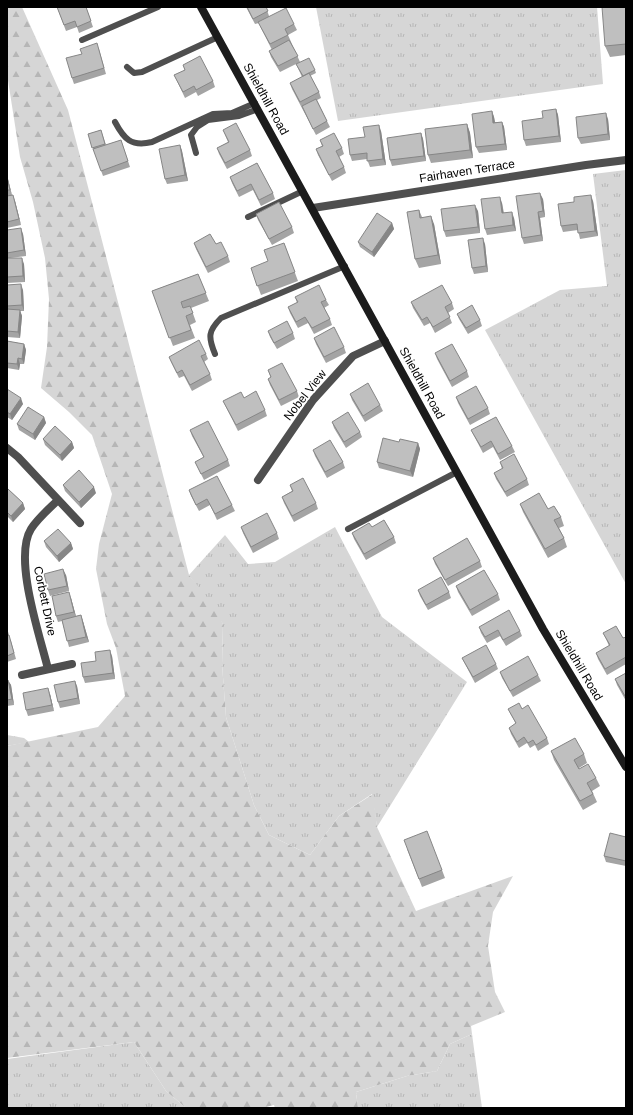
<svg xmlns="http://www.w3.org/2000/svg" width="633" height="1115" font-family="Arial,sans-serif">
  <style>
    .grass { fill: url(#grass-tufts) }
    .forest { fill: url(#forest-firs) }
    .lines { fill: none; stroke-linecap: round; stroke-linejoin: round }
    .lane { stroke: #4f4f4f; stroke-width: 6 }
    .street { stroke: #4f4f4f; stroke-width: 8 }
    .secondary { stroke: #1c1c1c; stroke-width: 8 }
    .wall { fill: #a4a4a4 }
    .shaded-wall { fill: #868686 }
    .building { fill: #bfbfbf; stroke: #868686 }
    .labels { text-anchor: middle; stroke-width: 3.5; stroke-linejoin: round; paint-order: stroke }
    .street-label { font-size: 12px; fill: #000; stroke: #fff }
  </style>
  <defs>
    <pattern id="grass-tufts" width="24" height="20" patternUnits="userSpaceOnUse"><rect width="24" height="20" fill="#d6d6d6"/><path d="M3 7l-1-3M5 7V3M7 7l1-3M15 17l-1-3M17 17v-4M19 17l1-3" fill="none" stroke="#b6b6b6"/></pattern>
    <pattern id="forest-firs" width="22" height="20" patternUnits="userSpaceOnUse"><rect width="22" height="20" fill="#d6d6d6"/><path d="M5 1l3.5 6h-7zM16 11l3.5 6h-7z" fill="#b6b6b6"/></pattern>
  </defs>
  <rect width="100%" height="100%" fill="#fff"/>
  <path class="grass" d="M316,7h281l6,77 -265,37z
    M626,170v414l-141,-254 75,-40 47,-4 -14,-112z
    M335,527l47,90 85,65 -90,145 -5,-33 -33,22 -29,39 -41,-20 -15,-30 -28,-88 -4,-53 1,-40 -34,-49 36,-40 23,29 27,-2z
    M7,735l17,3 5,4 -22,4z
    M472,1034l10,74h-124l-2,-16 51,-16 30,-5 13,-27z
    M134,1042l32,49 20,17h-179v-49z"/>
  <path class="forest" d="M7,7h15l46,103 121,465 24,30 10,19 -1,40 4,53 28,88 15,30 41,20 29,-39 34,-22 4,33 39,84 97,-35 -20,36 -5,34 7,46 10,20 -34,14 1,8 -22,10 -13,27 -30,5 -51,16 2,16h-83l-1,-3 -13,3h-75l-20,-17 -32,-49 -127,16v-312l91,-19 27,-31 -9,-48 -9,-24 -11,-55 3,-25 13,-50 -20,-59 -23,-23 -28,-24 6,-41 2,-48 -4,-41 -12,-56 -13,-45 -13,-83z"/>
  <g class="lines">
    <path class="lane" d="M82,40l76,-33
      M127,67l7,6 8,-1 76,-35
      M115,122c9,17 16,25 37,20l61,-28 19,-1 23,-10
      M196,153l-5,-18 6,-8 11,-7 31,-4 19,-7
      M248,217l55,-26
      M215,354c-7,-17 -7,-23 6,-36l124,-52
      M348,529l109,-57"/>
    <path class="street" d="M313,208l273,-43 40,-5
      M7,448l11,9 62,66
      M258,480l55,-80 40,-44 32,-15
      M48,669c-8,-33 -35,-111 -17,-140 7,-11 18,-20 27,-29
      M22,675l50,-11"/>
    <path class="secondary" d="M201,7l342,622 83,138"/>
  </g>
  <path class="wall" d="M57,7h29l7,20 -14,6 -2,-6 -11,4z
    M246,7h20l3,9 25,8 3,6 -9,5 12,27 -20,10 -9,-15 -2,-6 3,-1 -11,-22 -2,-5 -4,1z
    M626,7v48l-16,2 -5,-11z
    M99,49l7,25 -32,10 -2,-6 10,-24z
    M296,64l19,6 1,3 -6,3 9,16 2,6 -4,2 10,21 3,6 -14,8 -24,-46 -2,-6 12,-6z
    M183,65l30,16 2,6 -17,9 -2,-4 -11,6 -8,-17 -3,-6 11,-5z
    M556,109l2,6 3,27 -35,4 -2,-6 19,-22z
    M492,111l2,6 1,5h7l2,5 3,23 -28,3 -3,-6z
    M608,119l2,21 -29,4 -3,-6z
    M467,124l3,9 3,25 -42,5 -3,-8z
    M101,130l5,15 15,-5 9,27 -27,9 -15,-42z
    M223,130l27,20 2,6 -25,13 -8,-15 -2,-6 11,-6z
    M381,131l5,34 -16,2 -3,-8 -15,2 -2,-6 15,-18z
    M421,133l2,6 3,22 -34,5 -2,-6z
    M320,140l22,8 2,6 -5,3 5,10 2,6 -14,8 -14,-26 -2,-6 6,-3z
    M180,145l2,6 6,30 -21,3 -2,-5z
    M257,163l16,30 2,6 -14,7 -8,-16 -14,7 -7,-14 -2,-6z
    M7,175l5,20 3,6 6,24 -14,3z
    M543,199l2,18 -5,1 3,23 -19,3 -2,-6z
    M593,201l5,35 -18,3 -2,-9 -15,2 -2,-6z
    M502,203l2,10 10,5 2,13 -29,4 -2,-6z
    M419,210l3,7 12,7 7,40 -22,4 -4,-9z
    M478,211l2,22 -34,4 -2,-6z
    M256,214l36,13 2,6 -22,12 -14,-25z
    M392,223l2,6 -20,28 -14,-10 -2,-5z
    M7,230l16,4 3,22 -16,2 14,6 1,18 -18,1z
    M194,243l22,1 12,12 2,6 -22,11 -12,-24z
    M284,243l14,38 -37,14 -10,-27 17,-6z
    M485,244l3,28 -14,2 -2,-6z
    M198,274l11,27 -18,7 5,14 -6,3 5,13 -22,8 -21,-55z
    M7,285l16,5 1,21h-4l2,5 -2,22 -13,-1z
    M295,297l31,3 3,5 -5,3 6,11 2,6 -18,9 -6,-11 -10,5 -8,-15 -2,-6 9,-4z
    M411,302l41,1 2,6 -6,4 4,10 -17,10 -5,-10 -6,3 -11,-18z
    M457,314l23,6 2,6 -14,8 -9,-15z
    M268,331l25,2 2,6 -18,10 -7,-12z
    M314,338l30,9 2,6 -20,10 -10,-19z
    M7,341l17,3 2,6 -2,14h-4l-1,6 -12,-2z
    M435,353l32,18 2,6 -17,10 -15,-28z
    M206,354l2,5 -4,3 6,12 2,6 -20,11 -8,-15 -5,2 -8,-16 -2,-5z
    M268,370l29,21 2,6 -18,9 -11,-21 -2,-6 3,-1z
    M7,389l16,15 -11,16 -5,-3z
    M350,394l30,11 3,6 -18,11 -13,-22z
    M456,397l32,11 2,6 -20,11 -12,-22z
    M223,401l42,9 2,6 -29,15z
    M44,417l2,6 -11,17 -16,-10 -2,-6z
    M332,422l28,10 2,5 -16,11 -12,-20z
    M190,430l38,30 2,6 -26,14 -9,-18 9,-4 -12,-22z
    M471,430l41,16 3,6 -15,8 -7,-13 -10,6 -9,-17z
    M43,439l29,3 2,6 -12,13 -17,-16z
    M418,443l2,6 -7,28 -34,-9 -2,-6z
    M313,450l30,12 2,6 -18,10 -12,-22z
    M500,462l27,17 2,6 -22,12 -11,-18 -2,-6 8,-4z
    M63,485l33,8 -15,15 -16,-17z
    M290,485l26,18 2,6 -24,13 -10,-19 -2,-6 10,-6z
    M7,487l1,2 15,14 2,6 -12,13 -6,-6z
    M189,490l43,15 3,6 -18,9 -7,-15 -11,6 -8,-15z
    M520,504l28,5 13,8 3,9 -5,2 5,10 3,9 -19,11 -25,-46z
    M241,527l36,6 2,6 -26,14 -10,-20z
    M372,527l22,10 2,6 -30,17 -12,-21 -2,-6z
    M44,541l27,2 2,6 -14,13 -13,-15z
    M433,558l47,3 2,6 -34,19 -13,-22z
    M66,575l3,16 -19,5 -2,-6z
    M456,586l42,8 2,6 -28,16 -14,-24z
    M418,590l31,2 2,6 -23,12 -8,-14z
    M71,598l5,18 5,-1 8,27 -20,5 -7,-26 -4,1 -2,-6z
    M479,627l41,4 2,5 -16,10 -6,-10 -13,7 -6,-10z
    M7,628l2,7h-2z
    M603,633l20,5 3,-1v27l-19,11 -9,-16 -2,-6 13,-7 -3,-7z
    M7,636l4,5 5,18 -9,3z
    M112,656l3,23 -30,4 -2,-6z
    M462,658l34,6 2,5 -23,14 -10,-19z
    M500,672l38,3 3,6 -28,16 -11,-19z
    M626,673v28l-9,-16 -2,-6z
    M7,680l4,5 3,20 -7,1z
    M77,686l3,18 -20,4 -2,-6z
    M50,694l4,17 -26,5 -2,-6z
    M508,709h14l25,29 2,6 -11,7 -3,-6 -5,3 -3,-5 -8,5 -8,-14 -2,-6 7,-4 -5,-9z
    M551,751l33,3 3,9 -8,5v1l17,9 4,8 -8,5 5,11 -14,8 -29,-50z
    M626,837v29l-20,-4 -2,-6z
    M407,849l35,21 3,8 -23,9z"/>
  <path class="shaded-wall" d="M556,109l2,6 3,27 -2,-6z
    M492,111l2,6 2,12 -3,-6z
    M606,113l2,6 2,21 -2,-6z
    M502,122l2,5 3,23 -2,-6z
    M467,124l3,9 3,25 -3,-8z
    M379,125l2,6 5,34 -3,-6z
    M421,133l2,6 3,22 -2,-5z
    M180,145l2,6 6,30 -3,-6z
    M7,175l5,21 -5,-18z
    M540,193l3,6 2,18 -2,-6z
    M13,195l2,6 6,24 -2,-6z
    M591,195l2,6 5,35 -3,-5z
    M500,197l2,6 2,16 -2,-6z
    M475,205l3,6 2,22 -2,-6z
    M512,212l2,6 2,13 -3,-6z
    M538,212l2,6 3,23 -2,-6z
    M431,216l3,8 7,40 -3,-9z
    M392,223l2,6 -20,28 -2,-5z
    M21,228l2,6 3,22 -2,-6z
    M483,238l2,6 3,28 -2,-6z
    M22,258l2,6 1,18 -2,-6z
    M21,284l2,6 1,21 -2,-6z
    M20,310l2,6 -2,22 -2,-6z
    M24,344l2,6 -2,14 -2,-5z
    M18,358l2,6 -1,6 -2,-6z
    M21,398l2,6 -11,16 -2,-6z
    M44,417l2,6 -11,17 -2,-6z
    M72,442l2,6 -12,13 -2,-6z
    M418,443l2,6 -7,28 -3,-6z
    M94,487l2,6 -15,15 -2,-6z
    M23,503l2,6 -12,13 -2,-6z
    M71,543l2,6 -14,13 -2,-6z
    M63,569l3,6 3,16 -2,-5z
    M69,592l2,6 5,19 -2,-5z
    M81,615l2,6 6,21 -3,-5z
    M110,650l2,6 3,23 -2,-6z
    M8,680l3,5 3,20 -2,-6z
    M75,681l2,5 3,18 -2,-6z
    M48,688l2,6 4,17 -2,-6z"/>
  <path class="building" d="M57,7h29l5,14 -14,6 -2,-6 -11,4z
    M247,7h19l2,4 -15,8z
    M602,7h24v37l-21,2z
    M286,8l8,16 -9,5 3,6 -18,9 -12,-22z
    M289,40l9,16 -20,10 -9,-15z
    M97,43l7,25 -32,10 -6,-20 16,-4 -2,-5z
    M200,56l13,25 -17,9 -2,-4 -11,6 -9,-17 11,-5 -2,-5z
    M309,58l6,12 -12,6 -7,-12z
    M309,73l10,19 -19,10 -10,-19z
    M316,99l11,22 -14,8 -11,-23z
    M556,109l3,27 -35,4 -2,-19 21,-3 -1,-7z
    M492,111l1,12 9,-1 3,22 -29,3 -4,-33z
    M606,113l2,21 -30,4 -2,-21z
    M236,123l14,27 -25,13 -8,-15 12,-6 -6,-12z
    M467,124l3,26 -42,5 -3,-26z
    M379,125l4,34 -16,2v-8l-17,2 -2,-16 17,-2 -2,-10z
    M101,130l4,14 -13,4 -4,-14z
    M334,133l8,15 -6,3 8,16 -15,8 -13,-26 7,-3 -3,-6z
    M421,133l3,23 -34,4 -3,-22z
    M121,140l7,21 -27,10 -8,-22z
    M180,145l5,30 -20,4 -6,-30z
    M257,163l16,30 -14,7 -8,-16 -14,7 -7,-14z
    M7,178l3,12h-3z
    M540,193l3,18 -5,1 3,23 -19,3 -6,-42z
    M13,195l6,24 -12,3v-26z
    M591,195l4,36 -17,2 -1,-9 -16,2 -3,-22 16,-2v-5z
    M500,197l2,16 10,-1 1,13 -28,4 -4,-30z
    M279,202l13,25 -23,12 -13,-25z
    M475,205l3,22 -34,4 -3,-22z
    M419,210l1,8 11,-2 7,39 -23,4 -8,-47z
    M377,213l15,10 -20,29 -14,-10z
    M21,228l3,22 -17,3v-23z
    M210,234l6,10 5,-2 7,14 -22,11 -12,-24z
    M483,238l3,28 -14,2 -4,-28z
    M284,243l11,29 -38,14 -6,-18 17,-7 -4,-11z
    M7,258h15l1,18 -16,1z
    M198,274l8,19 -25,9 2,6 7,-2 3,7 -7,3 5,14 -22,8 -17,-47z
    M21,284l1,21 -15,1v-21z
    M319,285l7,15 -5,2 9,17 -18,9 -7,-11 -9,5 -8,-15 10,-5 -3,-5z
    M442,285l10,18 -7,4 5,10 -17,10 -6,-10 -5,3 -11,-18z
    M472,305l8,15 -14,8 -9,-14z
    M7,309l13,1 -2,22 -11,-1z
    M287,321l6,12 -19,10 -6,-12z
    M334,327l10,20 -20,10 -10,-19z
    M199,340l7,14 -5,2 9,18 -20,11 -8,-15 -5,3 -8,-16z
    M7,341l17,3 -2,15 -4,-1 -1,6 -10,-1z
    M452,344l15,27 -17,10 -15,-28z
    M282,363l15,28 -18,9 -11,-21 3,-2 -3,-7z
    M368,383l12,22 -17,11 -13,-22z
    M476,386l12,22 -20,11 -12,-22z
    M7,389l14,9 -11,16 -3,-2z
    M256,391l9,19 -29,15 -13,-24 18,-9 3,6z
    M28,407l16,10 -11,17 -16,-10z
    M348,412l12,20 -16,10 -12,-20z
    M496,417l16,29 -14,8 -7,-13 -10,6 -10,-17z
    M208,421l20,39 -27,14 -6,-12 9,-5 -14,-27z
    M55,426l17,16 -12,13 -17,-16z
    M383,438l16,4 1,-3 18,4 -8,28 -33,-9z
    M330,440l13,22 -18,10 -12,-22z
    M514,454l13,25 -22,13 -11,-19 9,-5 -3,-6z
    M79,470l15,17 -15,15 -16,-17z
    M217,476l15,29 -17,9 -8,-15 -11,6 -7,-15z
    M303,478l13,25 -24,13 -10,-19 11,-6 -3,-6z
    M8,489l15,14 -12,13 -4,-4v-22z
    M539,493l9,16 6,-3 7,11 -7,3 10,18 -19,11 -25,-45z
    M267,513l10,20 -26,14 -10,-20z
    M384,520l10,17 -30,17 -12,-21 17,-10 3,4z
    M58,529l13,14 -14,13 -13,-15z
    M467,538l13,23 -35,19 -12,-22z
    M63,569l4,17 -19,4 -4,-16z
    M484,570l14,24 -28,16 -14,-24z
    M441,577l8,15 -23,13 -8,-15z
    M69,592l5,20 -18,4 -4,-20z
    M509,610l11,21 -17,9 -5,-10 -13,7 -6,-10z
    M81,615l5,22 -19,4 -5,-21z
    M616,626l7,12 3,-1v20l-21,12 -9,-16 14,-8 -7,-12z
    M9,635l5,18 -7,3v-20z
    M486,645l10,19 -23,13 -11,-19z
    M110,650l3,23 -30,4 -2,-14 15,-2 -1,-9z
    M528,656l10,19 -28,16 -10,-19z
    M626,673v22l-1,1 -10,-17z
    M7,680h1l4,19 -5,1z
    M75,681l3,17 -20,4 -4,-17z
    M48,688l4,17 -26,5 -3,-17z
    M519,703l3,6 6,-4 19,33 -11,7 -3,-5 -5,3 -4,-6 -7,5 -8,-14 7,-5 -8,-14z
    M575,738l9,16 -10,6 5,9 9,-5 8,14 -9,5 6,11 -13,7 -29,-50z
    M427,831l15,39 -23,9 -15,-39z
    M610,833l16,4v24l-22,-5z"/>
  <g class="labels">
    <g class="street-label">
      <text transform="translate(266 99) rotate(61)" y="4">Shieldhill Road</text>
      <text transform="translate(467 171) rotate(-9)" y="4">Fairhaven Terrace</text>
      <text transform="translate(422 383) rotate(61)" y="4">Shieldhill Road</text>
      <text transform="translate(305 395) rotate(-52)" y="4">Nobel View</text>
      <text transform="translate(45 601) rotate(78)" y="4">Corbett Drive</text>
      <text transform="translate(579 665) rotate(59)" y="4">Shieldhill Road</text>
    </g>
  </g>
  <rect width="633" height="1115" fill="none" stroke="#000000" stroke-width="16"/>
</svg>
